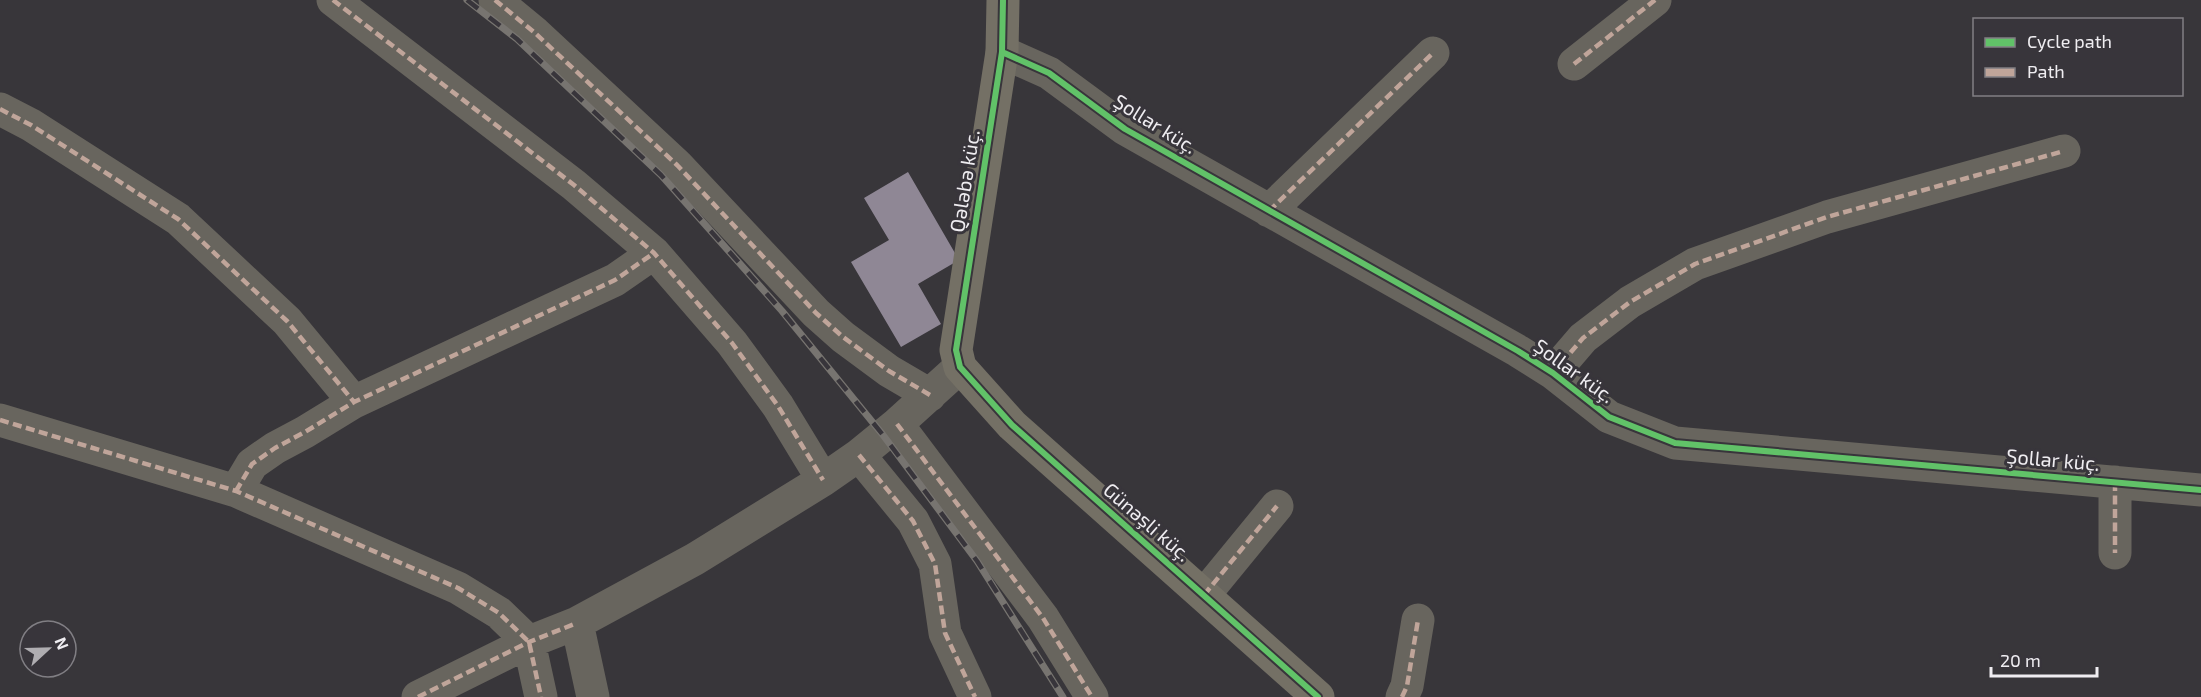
<svg xmlns="http://www.w3.org/2000/svg" width="2201" height="697" font-family="'Exo 2',sans-serif">
  <style>
    .building { fill: #8f8795 }
    .lines { fill: none; stroke-linecap: round; stroke-linejoin: round }
    .street { stroke: #68655e; stroke-width: 33 }
    .secondary { stroke: #747065; stroke-width: 33 }
    .rail-casing { stroke: #777470; stroke-width: 7 }
    .rail { stroke: #38353b; stroke-width: 4.5; stroke-dasharray: 14; stroke-linecap: butt }
    .quiet { stroke: #c0a59a; stroke-width: 4.5; stroke-dasharray: 9 4.5; stroke-linecap: butt }
    .cycleway-casing { stroke: #38353b; stroke-width: 10 }
    .cycleway { stroke: #61c268; stroke-width: 6 }
    .labels { text-anchor: middle; stroke-width: 6; stroke-linejoin: round; paint-order: stroke }
    .street-label { font-size: 20px; fill: #efedf1; stroke: #38353b }
  </style>
  <rect width="100%" height="100%" fill="#38363a"/>
  <path class="building" d="M908,172l51,88 -41,24 23,40 -40,23 -50,-85 38,-22 -25,-42z"/>
  <g class="lines">
    <path class="street" d="M333,0l241,185 80,68 78,90 46,63 45,74
      M495,0l40,33 142,132 139,148 27,24 46,34 41,24
      M1002,52l47,21 76,56 393,222 35,22 56,44 66,26 526,47
      M1574,64l81,-64
      M0,109l31,16 147,94 109,102 67,81
      M1269,211l164,-158
      M1553,373l30,-35 47,-36 65,-38 132,-47 237,-66
      M0,420l236,71 222,97 41,25 30,29 12,55
      M897,424l146,194 49,79
      M859,455l54,66 22,43 10,69 30,64
      M2115,482v71
      M236,491l16,-27 23,-16 30,-16 49,-30 261,-122 39,-27
      M1204,595l73,-89
      M577,623l16,74
      M418,697l111,-55 48,-19 118,-64 128,-79 36,-25 38,-31 63,-57
      M1402,697l5,-11 11,-66"/>
    <path class="secondary" d="M1003,0l-1,52 -46,298 4,17 52,58 306,272"/>
    <g class="rail-casing">
      <path id="rail" d="M467,0l50,39 144,136 121,136 101,124 94,126 86,136"/>
    </g>
    <use href="#rail" class="rail"/>
    <path class="quiet" d="M333,0l241,185 80,68 78,90 46,63 45,74
      M495,0l40,33 142,132 139,148 27,24 46,34 41,24
      M1574,64l81,-64
      M0,109l31,16 147,94 109,102 67,81
      M1269,211l164,-158
      M1553,373l30,-35 47,-36 65,-38 132,-47 237,-66
      M0,420l236,71 222,97 41,25 30,29 12,55
      M897,424l146,194 49,79
      M859,455l54,66 22,43 10,69 30,64
      M2115,482v71
      M236,491l16,-27 23,-16 30,-16 49,-30 261,-122 39,-27
      M1204,595l73,-89
      M418,697l111,-55 48,-19
      M1402,697l5,-11 11,-66"/>
    <g class="cycleway-casing">
      <path id="cycleway" d="M1003,0l-1,52 -46,298 4,17 52,58 306,272
        M1002,52l47,21 76,56 393,222 35,22 56,44 66,26 526,47"/>
    </g>
    <use href="#cycleway" class="cycleway"/>
  </g>
  <g class="labels">
    <g class="street-label">
      <text transform="translate(1155 124) rotate(32)" y="7">Şollar küç.</text>
      <text transform="translate(965 181) rotate(-81)" y="7">Qələbə küç.</text>
      <text transform="translate(1574 371) rotate(36)" y="7">Şollar küç.</text>
      <text transform="translate(2053 460) rotate(5)" y="7">Şollar küç.</text>
      <text transform="translate(1147 522) rotate(41)" y="7">Günəşli küç.</text>
    </g>
  </g>
  <rect x="1973" y="18" width="210" height="78" fill="#38353b" stroke="#817f84" stroke-width="1.5"/>
  <rect x="1985" y="38" width="30" height="9" fill="#61c268" stroke="#817f84" stroke-width="1.5"/>
  <text x="2027" y="48" font-size="18" fill="#efedf1">Cycle path</text>
  <rect x="1985" y="68" width="30" height="9" fill="#c0a59a" stroke="#817f84" stroke-width="1.5"/>
  <text x="2027" y="78" font-size="18" fill="#efedf1">Path</text>
  <g transform="translate(48 649) rotate(68)"><circle r="28" fill="#38353b" stroke="#817f84" stroke-width="1.5"/>
  <path d="M0-4.5L10 22L0 15L-10 22Z" fill="#afadb1"/>
  <text y="-9" font-size="16" font-weight="bold" text-anchor="middle" fill="#efedf1">N</text>
  </g>
  <path d="M1991 667v9h106v-9" fill="none" stroke="#efedf1" stroke-width="3"/>
  <text x="2000" y="667" font-size="18" fill="#efedf1" stroke="#38353b" stroke-width="4.5" paint-order="stroke">20 m</text>
</svg>
